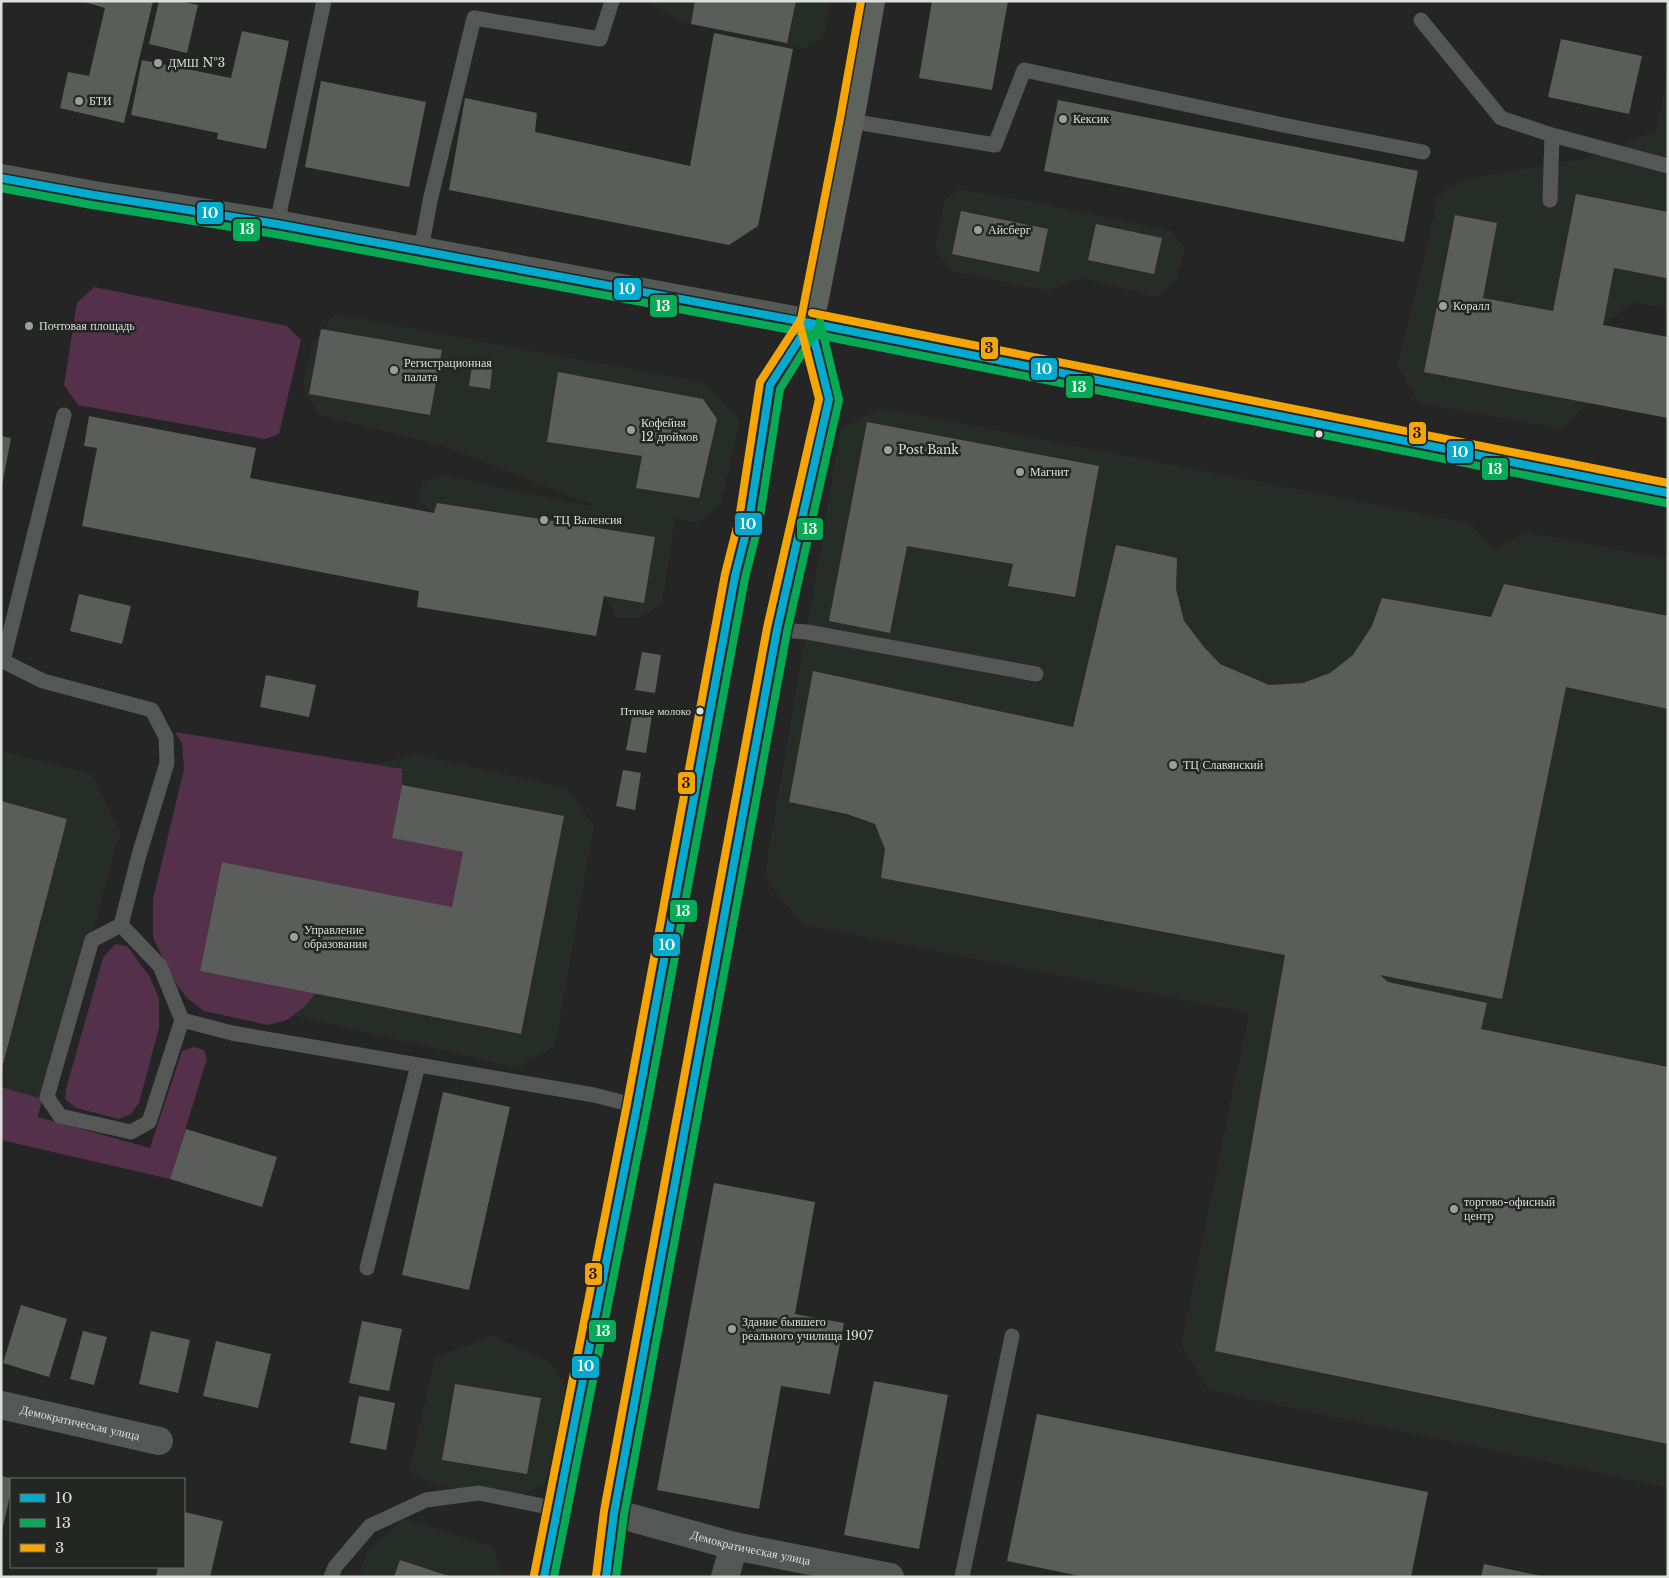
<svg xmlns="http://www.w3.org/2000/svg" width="1669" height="1578" font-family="'Libre Baskerville',serif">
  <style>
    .built { fill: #262d26 }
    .green { fill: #54304b }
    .building { fill: #5b5d5b }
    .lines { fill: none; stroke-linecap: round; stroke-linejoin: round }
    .service { stroke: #555756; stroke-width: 15 }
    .minor { stroke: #555756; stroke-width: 28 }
    .tertiary { stroke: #555756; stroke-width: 28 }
    .secondary { stroke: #555955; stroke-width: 28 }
    .primary { stroke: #5b635c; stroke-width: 28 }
    .bus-1-casing { stroke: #232623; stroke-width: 11 }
    .bus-2-casing { stroke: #232623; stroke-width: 11 }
    .bus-3-casing { stroke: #232623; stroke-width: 11 }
    .bus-1 { stroke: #00a9ce; stroke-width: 8 }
    .bus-2 { stroke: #06aa56; stroke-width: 8 }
    .bus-3 { stroke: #f7a600; stroke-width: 8 }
    .poi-dot { fill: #9c9e9c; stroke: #232623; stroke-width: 2 }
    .bus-dot { fill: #dddfdd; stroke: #232623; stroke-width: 2 }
    .labels { text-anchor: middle; stroke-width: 5; stroke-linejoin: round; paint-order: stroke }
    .bus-label { font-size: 11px; fill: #dddfdd; stroke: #232623; text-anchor: end }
    .poi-label { font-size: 12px; fill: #dddfdd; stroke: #232623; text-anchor: start }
    .street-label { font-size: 12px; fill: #dddfdd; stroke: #232623 }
    .line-badge { stroke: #232623; stroke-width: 2 }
    .badge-label { font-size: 14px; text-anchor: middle; font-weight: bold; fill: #fff }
    .pale-badge-label { font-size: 14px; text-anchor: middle; font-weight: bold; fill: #111 }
  </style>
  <rect width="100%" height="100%" fill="#242524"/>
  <path class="built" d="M646,1h185l-7,36 -20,11 -120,-25z
    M1668,68v240l-34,-6 -31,23 -15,78 -25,26 -144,-26 -22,-36 25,-100 16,-72 26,-16 123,-21 69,-27z
    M958,189l72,12 142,30 13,17 -8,30 -22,19 -73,-19 -35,13 -93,-19 -19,-21 9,-49z
    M334,314l371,69 35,37 -19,83 -21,19 -25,-3 -13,85 -21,13h-25l-12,-21 -170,-83 -17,-13 6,-18 18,-7 162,34 -160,-63 -126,-32 -15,-29 11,-42z
    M882,408l588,115 26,27 29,-18 143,27v929l-460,-98 -27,-45 68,-332 -445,-88 -40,-46 77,-451z
    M1,750l92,24 27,60 -72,260 -47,40z
    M414,754l153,34 27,37 -39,221 -37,22 -343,-80 -15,-33 24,-111 190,-79z
    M491,1336l59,26 20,32 -25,90 -27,14 -83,-13 -26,-14 26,-113z
    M404,1519l88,27 13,31h-147l10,-28z"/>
  <path class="green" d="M94,287l193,39 14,14 -22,94 -14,5 -187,-34 -14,-20 13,-82z
    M175,732l227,37v16l-10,53 71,14 -11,55 -230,-45 -22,109 116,22 -13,15 -16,12 -19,5 -64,-14 -17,-13 -17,-23 -17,-38v-38l31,-130 -2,-25z
    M115,944l12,2 23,31 9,22v29l-20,75 -8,11 -12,5 -43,-11 -11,-9 1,-10 37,-131z
    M193,1047l11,3 3,9 -37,120 -169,-39v-53l41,12 -4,18 112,31 32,-97z"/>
  <path class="building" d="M81,1h72l-29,122 -64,-15 8,-36 21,4 16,-68z
    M159,1h20l19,4 -11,48 -38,-9z
    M695,1h101l-9,42 -96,-19z
    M932,1h76l-16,89 -73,-12z
    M242,31l47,10 -23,108 -49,-10 1,-6 -87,-18 11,-55 89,18z
    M714,33l79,16 -35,177 -29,19 -280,-55 16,-92 72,15 -2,19 155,34z
    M1561,39l81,17 -13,58 -81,-17z
    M321,81l105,21 -17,85 -104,-20z
    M1058,100l360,71 -14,71 -360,-71z
    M1576,194l92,18v56l-2,10 -52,-10 -11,57 65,12v81l-244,-46 31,-157 42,8 -14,75 70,13z
    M961,211l87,18 -9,43 -87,-18z
    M1096,224l66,14 -8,36 -66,-14z
    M321,329l121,21 -12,65 -121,-21z
    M473,360l20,3 -3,26 -21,-3z
    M558,372l145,27 14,20 -18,79 -63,-10 6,-32 -95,-14z
    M89,416l167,32 -6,30 184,35 3,-10 218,34 -11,66 -40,-7 -8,40 -179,-29 2,-16 -337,-65 15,-78 -13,-2z
    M867,422l232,44 -24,131 -67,-11 5,-22 -106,-18 -17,87 -61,-12z
    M1,436l10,2 -9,47h-1z
    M1116,545l61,13 -1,31 8,32 20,26 16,17 49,21 34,-2 27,-10 23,-18 19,-29 10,-28 109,19 13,-33 164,32v93l-102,-22 -64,312 -122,-24 8,7 99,21 -6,26 187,38v377l-453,-93 70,-396 -404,-77 4,-29 -10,-25 -28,-10 -58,-12 24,-131 260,56z
    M79,594l52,12 -9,38 -52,-13z
    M642,652l19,3 -6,38 -20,-3z
    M266,675l50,10 -7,32 -49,-10z
    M633,712l19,3 -6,38 -20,-3z
    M623,770l18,3 -6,37 -19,-4z
    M402,785l162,31 -43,218 -321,-63 22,-109 230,45 11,-55 -71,-14z
    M1,801l66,18 -65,249 -1,-1z
    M443,1092l67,15 -41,183 -67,-15z
    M186,1129l91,28 -15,50 -92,-28z
    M714,1183l101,19 -20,112 49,9 -14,71 -49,-8 -22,123 -102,-19z
    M21,1305l46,14 -18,58 -46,-14z
    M362,1321l40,8 -13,62 -40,-8z
    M83,1331l24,6 -13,48 -24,-6z
    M151,1331l39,9 -12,53 -39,-9z
    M216,1341l55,13 -13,54 -55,-12z
    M874,1381l74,14 -29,154 -75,-14z
    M455,1384l86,14 -14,76 -85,-14z
    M359,1396l36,7 -9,47 -36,-7z
    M1037,1414l391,78 -17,85h-327l-77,-16z
    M1,1476l10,2v13l-9,40z
    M184,1512l39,9 -13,56h-54l2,-10h26z
    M400,1560l49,16v1h-55z
    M1484,1564l57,12v1h-60z"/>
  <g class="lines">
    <path class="service" d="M1421,20l80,98 51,17 116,31
      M850,121l145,24 29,-75 264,56 135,26
      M1550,200l2,-65
      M277,224l47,-223
      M421,250l9,-49 44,-183 126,21 12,-38
      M777,630l30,2 229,42
      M3,661l40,20 109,29 14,27 1,26 -28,92 -18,70 39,41 22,54 50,13 362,62 43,11
      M1,662l2,-1 61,-246
      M121,925l-29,15 -45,157 13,19 71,16 18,-10 33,-102
      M367,1268l51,-203
      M331,1577l4,-10 35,-41 56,-26 53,-7 79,16
      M962,1577l50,-241"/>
    <g class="minor">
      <path id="s1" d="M1,1405l158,36"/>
      <path d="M725,1577l9,-31"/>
    </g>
    <path class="tertiary" id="s2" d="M614,1513l120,33 156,31"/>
    <path class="secondary" d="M1,178l93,17 183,29 533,99"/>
    <path class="primary" d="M810,323l858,170
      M544,1577l93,-471 98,-530 14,-55 21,-136 40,-62 40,-202 21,-120
      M606,1577l8,-64 163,-883 52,-231 -19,-76"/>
    <g class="bus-1-casing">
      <path id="bus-1" d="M1,178l93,17 183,29 533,99 858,170
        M544,1577l93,-471 98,-530 14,-55 21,-136 40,-62
        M606,1577l8,-64 163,-883 52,-231 -19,-76"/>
    </g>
    <g class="bus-2-casing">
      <path id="bus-2" d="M1,188l91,17 183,29 533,99 858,170
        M554,1577l93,-469 98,-530 14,-55 21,-134 38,-61
        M616,1577l8,-62 163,-883 52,-232 -19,-79"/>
    </g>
    <g class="bus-3-casing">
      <path id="bus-3" d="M812,313l856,170
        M534,1575l93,-471 98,-530 14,-55 21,-137 41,-63 39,-200 21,-118
        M596,1576l8,-65 163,-883 52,-229 -19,-74"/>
    </g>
    <use href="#bus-1" class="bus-1"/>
    <use href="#bus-2" class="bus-2"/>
    <use href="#bus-3" class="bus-3"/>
  </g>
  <g class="poi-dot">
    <circle cx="158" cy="63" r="5"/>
    <circle cx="79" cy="101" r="5"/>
    <circle cx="1063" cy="119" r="5"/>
    <circle cx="978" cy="230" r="5"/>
    <circle cx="1443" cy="306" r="5"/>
    <circle cx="29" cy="326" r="5"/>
    <circle cx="394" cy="370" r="5"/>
    <circle cx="631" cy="430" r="5"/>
    <circle cx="888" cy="450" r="5"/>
    <circle cx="1020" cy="472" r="5"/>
    <circle cx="544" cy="520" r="5"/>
    <circle cx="1173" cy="765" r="5"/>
    <circle cx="294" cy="937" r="5"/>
    <circle cx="1454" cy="1209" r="5"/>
    <circle cx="732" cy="1329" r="5"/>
  </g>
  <g class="bus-dot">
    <circle cx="1319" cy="434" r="4.5"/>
    <circle cx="700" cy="711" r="4.5"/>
  </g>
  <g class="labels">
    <g class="bus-label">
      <text x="691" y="715">Птичье молоко</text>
    </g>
    <g class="poi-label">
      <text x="168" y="67">ДМШ №3</text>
      <text x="89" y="105">БТИ</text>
      <text x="1073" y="123">Кексик</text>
      <text x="988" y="234">Айсберг</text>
      <text x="1453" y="310">Коралл</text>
      <text x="39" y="330">Почтовая площадь</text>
      <text x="404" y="367">Регистрационная<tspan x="404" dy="14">палата</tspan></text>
      <text x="641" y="427">Кофейня<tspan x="641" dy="14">12 дюймов</tspan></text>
      <text x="898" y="454">Post Bank</text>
      <text x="1030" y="476">Магнит</text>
      <text x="554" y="524">ТЦ Валенсия</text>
      <text x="1183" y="769">ТЦ Славянский</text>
      <text x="304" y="934">Управление<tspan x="304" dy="14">образования</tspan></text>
      <text x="1464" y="1206">торгово-офисный<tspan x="1464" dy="14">центр</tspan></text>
      <text x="742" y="1326">Здание бывшего<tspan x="742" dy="14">реального училища 1907</tspan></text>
    </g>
    <g class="street-label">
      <text dy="4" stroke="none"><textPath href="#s1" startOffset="81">Демократическая улица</textPath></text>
      <text dy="4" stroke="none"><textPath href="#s2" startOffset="141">Демократическая улица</textPath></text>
    </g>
  </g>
  <g class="line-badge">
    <rect x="196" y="201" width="28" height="24" rx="5" fill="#00a9ce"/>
    <rect x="232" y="218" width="29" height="24" rx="5" fill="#06aa56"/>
    <rect x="613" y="277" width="29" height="24" rx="5" fill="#00a9ce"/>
    <rect x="649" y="294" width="29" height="24" rx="5" fill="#06aa56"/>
    <rect x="980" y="336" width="19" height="24" rx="5" fill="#f7a600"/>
    <rect x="1030" y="357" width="28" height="24" rx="5" fill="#00a9ce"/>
    <rect x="1065" y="375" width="29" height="24" rx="5" fill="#06aa56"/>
    <rect x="1408" y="421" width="19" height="24" rx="5" fill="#f7a600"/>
    <rect x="1446" y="440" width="28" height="24" rx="5" fill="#00a9ce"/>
    <rect x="1481" y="457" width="28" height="24" rx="5" fill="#06aa56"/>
    <rect x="734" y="512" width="29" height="24" rx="5" fill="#00a9ce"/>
    <rect x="796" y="517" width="28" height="24" rx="5" fill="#06aa56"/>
    <rect x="677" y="771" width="19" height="24" rx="5" fill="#f7a600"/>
    <rect x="669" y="899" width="29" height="24" rx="5" fill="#06aa56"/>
    <rect x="652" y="933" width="29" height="24" rx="5" fill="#00a9ce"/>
    <rect x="584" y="1262" width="19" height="24" rx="5" fill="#f7a600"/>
    <rect x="588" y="1319" width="29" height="24" rx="5" fill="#06aa56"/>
    <rect x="571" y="1355" width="29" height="24" rx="5" fill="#00a9ce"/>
  </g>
  <g class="badge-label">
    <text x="210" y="218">10</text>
    <text x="247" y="234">13</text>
    <text x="627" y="294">10</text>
    <text x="663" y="311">13</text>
    <text x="1044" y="374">10</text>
    <text x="1079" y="392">13</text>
    <text x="1460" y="457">10</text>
    <text x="1495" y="474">13</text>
    <text x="748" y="529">10</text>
    <text x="810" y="534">13</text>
    <text x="683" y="916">13</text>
    <text x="667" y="950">10</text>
    <text x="603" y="1336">13</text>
    <text x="586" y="1371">10</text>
  </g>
  <g class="pale-badge-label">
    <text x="989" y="353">3</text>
    <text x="1417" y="438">3</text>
    <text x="686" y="788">3</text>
    <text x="593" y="1279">3</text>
  </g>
  <rect width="1669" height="1578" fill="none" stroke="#dddfdd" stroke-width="5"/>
  <rect x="10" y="1478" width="175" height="90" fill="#232623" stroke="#6d706d"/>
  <rect x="20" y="1494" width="25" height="8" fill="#00a9ce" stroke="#6d706d"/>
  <text x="55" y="1503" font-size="15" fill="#dddfdd">10</text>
  <rect x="20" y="1519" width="25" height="8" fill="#06aa56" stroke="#6d706d"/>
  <text x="55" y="1528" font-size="15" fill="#dddfdd">13</text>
  <rect x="20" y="1544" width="25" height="8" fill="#f7a600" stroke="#6d706d"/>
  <text x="55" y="1553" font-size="15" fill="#dddfdd">3</text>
</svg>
